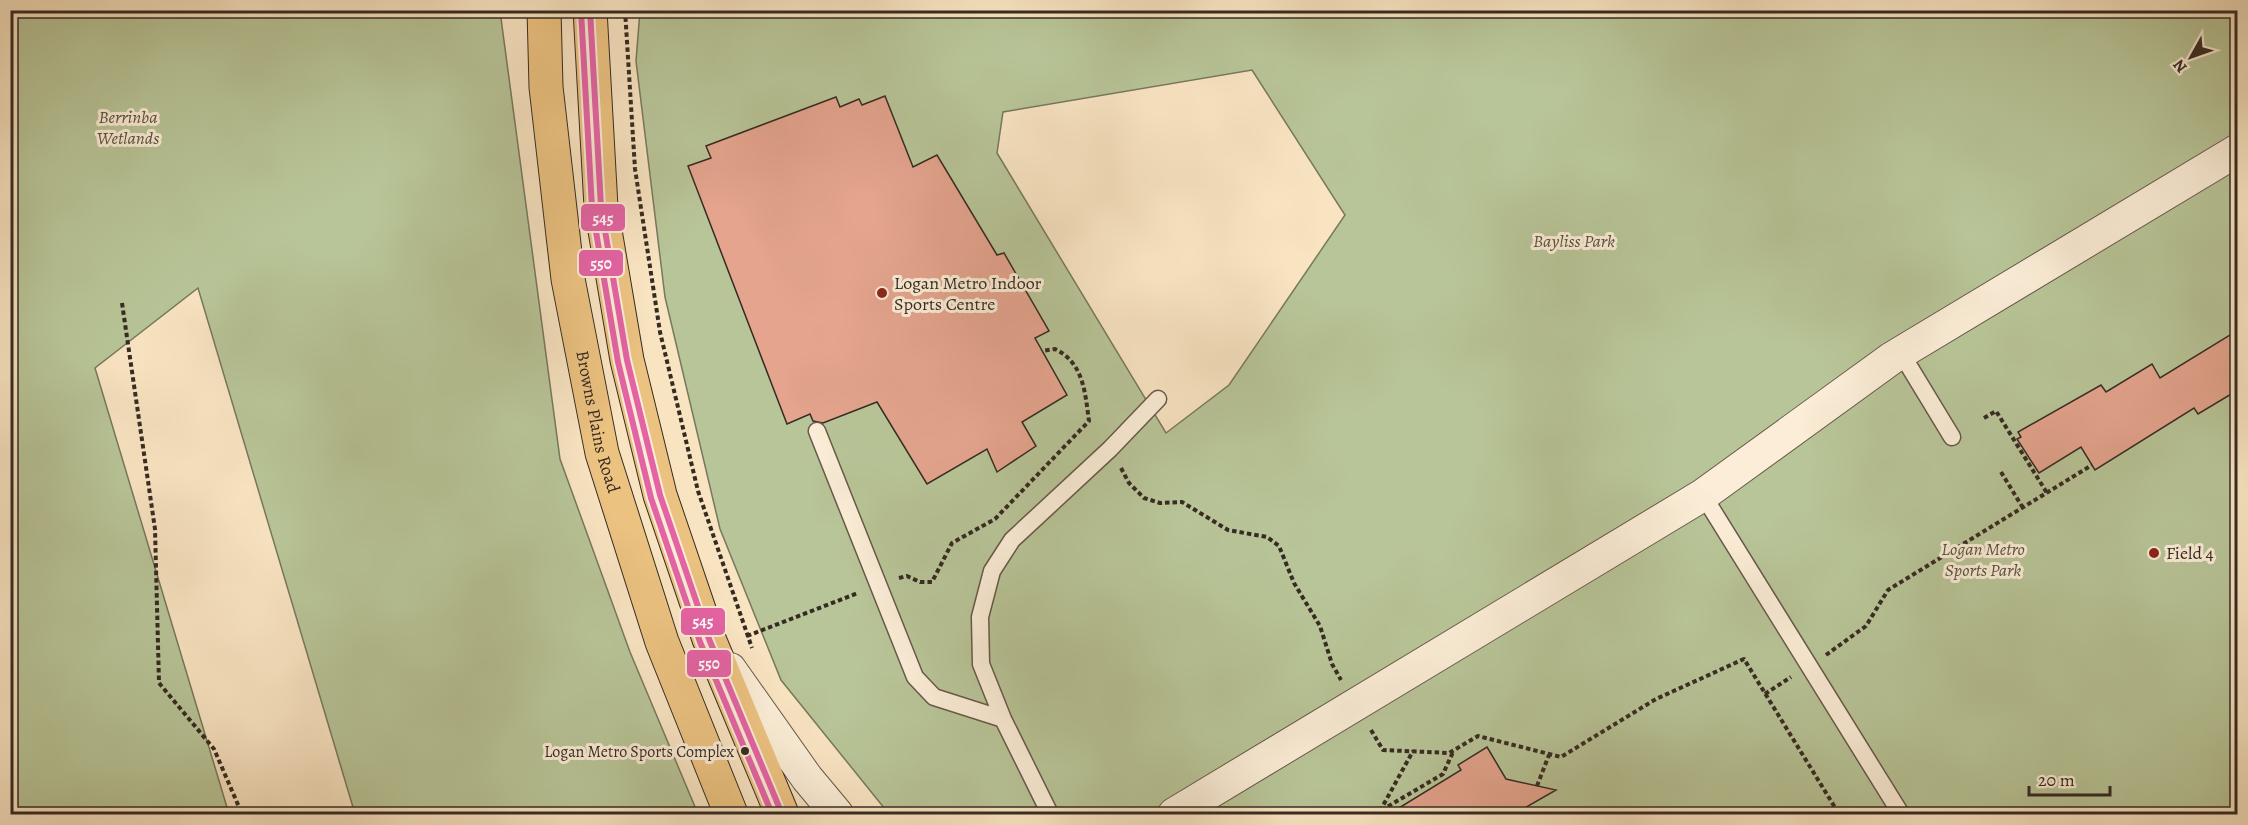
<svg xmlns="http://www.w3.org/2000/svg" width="2248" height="825" font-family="Alegreya,serif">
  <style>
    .green { fill: #b8c598; stroke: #77785e; stroke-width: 1.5; fill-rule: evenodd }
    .building { fill: #e4a48e; stroke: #362b23; stroke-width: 1.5 }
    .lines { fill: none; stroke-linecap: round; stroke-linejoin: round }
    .service-casing { stroke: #67594b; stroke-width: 19 }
    .minor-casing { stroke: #67594b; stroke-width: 34 }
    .primary-casing { stroke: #362b23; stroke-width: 35 }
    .path { stroke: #362b23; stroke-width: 4; stroke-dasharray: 4.5 3; stroke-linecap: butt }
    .service { stroke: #fbedd7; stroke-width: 16 }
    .minor { stroke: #fbedd7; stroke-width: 32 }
    .primary { stroke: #ecc281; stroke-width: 33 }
    .bus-1-casing { stroke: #fbedd7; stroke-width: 10 }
    .bus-2-casing { stroke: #fbedd7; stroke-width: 10 }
    .bus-1 { stroke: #e463a4; stroke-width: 6 }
    .bus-2 { stroke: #e463a4; stroke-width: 6 }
    .poi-dot { fill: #8f2418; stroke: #fbedd7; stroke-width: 2 }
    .bus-dot { fill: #362b23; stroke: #fbedd7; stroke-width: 2 }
    .labels { text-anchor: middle; stroke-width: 6; stroke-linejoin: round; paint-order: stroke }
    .bus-label { font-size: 16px; fill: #362b23; stroke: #fbedd7; text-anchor: end }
    .park-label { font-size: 18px; font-style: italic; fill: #565240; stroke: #fbedd7 }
    .poi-label { font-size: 18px; fill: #362b23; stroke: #fbedd7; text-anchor: start }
    .street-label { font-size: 18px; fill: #362b23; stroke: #fbedd7 }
    .line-badge { stroke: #fbedd7; stroke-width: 2 }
    .badge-label { font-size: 16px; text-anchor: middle; font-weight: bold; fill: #fff }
  </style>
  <rect width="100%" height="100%" fill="#f9e4c2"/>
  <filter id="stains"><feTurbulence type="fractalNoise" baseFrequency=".00333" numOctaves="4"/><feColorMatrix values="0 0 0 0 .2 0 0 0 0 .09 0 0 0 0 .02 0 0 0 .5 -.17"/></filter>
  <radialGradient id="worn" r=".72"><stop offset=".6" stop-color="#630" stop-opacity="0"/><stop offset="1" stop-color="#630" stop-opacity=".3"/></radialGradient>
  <path class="green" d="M10,11h490l60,448 70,193 68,162h-343l-157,-526 -103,80 134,446h-218z
    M640,11h1597v803h-1348l-108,-134 -61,-151 -55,-232 -29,-236zM1252,70l93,145 -116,170 -63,48 -169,-280 6,-41z"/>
  <path class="building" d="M885,96l28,71 24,-12 60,100 7,-2 45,78 -14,7 32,57 -45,27 14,24 -39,26 -10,-23 -60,35 -50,-82 -54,21 -10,-2 -3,-7 -23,10 -99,-258 23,-8 -5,-12 130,-49 4,10 19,-8 3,6z
    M2238,330v60l-40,24 -4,-6 -99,62 -14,-23 -42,26 -22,-34 4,-2 -3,-5 83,-47 5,7 46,-28 8,14z
    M1487,747l19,32 50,11 -42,24h-125l72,-44 -3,-5z"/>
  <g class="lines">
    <g class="service-casing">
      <path id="service" d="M1901,353l51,84
        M817,431l98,246 19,20 69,22
        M1703,495l198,319
        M1050,814l-47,-95 -22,-55 -1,-47 12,-46 20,-31 98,-91 48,-50"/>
    </g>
    <g class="minor-casing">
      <path id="minor" d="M730,669l77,109 30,36
        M1174,814l529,-319 189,-137 346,-208"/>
    </g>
    <g class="primary-casing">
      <g id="primary">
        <path id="s1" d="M544,10l2,77 22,192 34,174 60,189 69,172"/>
        <path d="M590,10l11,197 26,153 33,135 49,144 73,175"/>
      </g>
    </g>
    <path class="path" d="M625,10l10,159 25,163 38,159 54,157
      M122,303l33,226 4,154 55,66 28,65
      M1984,418l12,-7 51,82
      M1121,468l8,15 15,15 16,5 22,-1 46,28 39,7 12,9 15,37 26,43 12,38 9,16
      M2001,472l22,36
      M899,578l8,-2 13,6h12l20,-39 43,-24 94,-98c-4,-28 -5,-58 -34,-72l-13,2
      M747,636l111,-43
      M1826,655l40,-29 22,-36 204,-125
      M1765,694l26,-17
      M1371,730l12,20 66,3 29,-17 83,21 95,-58 88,-40 95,155
      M1537,786l12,-31
      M1380,811l33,-60
      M1375,814l68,-40 10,-22"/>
    <use href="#service" class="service"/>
    <use href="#minor" class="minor"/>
    <use href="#primary" class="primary"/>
    <g class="bus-1-casing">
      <path id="bus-1" d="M590,10l11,197 26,153 33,135 49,144 73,175"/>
    </g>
    <g class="bus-2-casing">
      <path id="bus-2" d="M581,11l11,197 26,154 33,136 49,144 72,172"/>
    </g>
    <use href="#bus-1" class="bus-1"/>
    <use href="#bus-2" class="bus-2"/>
  </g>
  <g class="poi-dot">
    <circle cx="882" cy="293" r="6"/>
    <circle cx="2154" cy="553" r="6"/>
  </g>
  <circle class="bus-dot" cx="745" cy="751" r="5"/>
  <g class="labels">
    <g class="bus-label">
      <text x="734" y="757">Logan Metro Sports Complex</text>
    </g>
    <g class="park-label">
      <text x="128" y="123">Berrinba<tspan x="128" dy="21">Wetlands</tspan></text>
      <text x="1574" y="247">Bayliss Park</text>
      <text x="1983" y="555">Logan Metro<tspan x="1983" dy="21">Sports Park</tspan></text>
    </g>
    <g class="poi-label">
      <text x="894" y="289">Logan Metro Indoor<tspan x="894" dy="21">Sports Centre</tspan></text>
      <text x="2166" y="559">Field 4</text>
    </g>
    <g class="street-label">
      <text dy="6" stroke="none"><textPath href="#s1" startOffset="416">Browns Plains Road</textPath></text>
    </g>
  </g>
  <g class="line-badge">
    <rect x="580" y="203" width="46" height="29" rx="6" fill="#e463a4"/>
    <rect x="578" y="249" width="46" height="28" rx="6" fill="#e463a4"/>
    <rect x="680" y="607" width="46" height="29" rx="6" fill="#e463a4"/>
    <rect x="686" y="649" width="46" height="29" rx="6" fill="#e463a4"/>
  </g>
  <g class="badge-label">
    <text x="603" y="224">545</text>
    <text x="601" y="269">550</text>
    <text x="703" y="627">545</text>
    <text x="709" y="669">550</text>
  </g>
  <rect width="2248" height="825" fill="none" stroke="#f9e4c2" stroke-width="36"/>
  <rect x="12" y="12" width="2224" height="801" fill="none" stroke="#362b23" stroke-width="3"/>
  <rect x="18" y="18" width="2212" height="789" fill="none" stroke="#362b23" stroke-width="1.5"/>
  <g transform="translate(2191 57) rotate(230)" stroke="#fbedd7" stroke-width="4.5" paint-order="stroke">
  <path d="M0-4.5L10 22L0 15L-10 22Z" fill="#362b23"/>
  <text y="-9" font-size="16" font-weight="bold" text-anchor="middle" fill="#362b23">N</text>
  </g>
  <path d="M2029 786v9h81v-9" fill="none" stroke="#362b23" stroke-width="3"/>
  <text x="2038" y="786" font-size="18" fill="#362b23" stroke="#fbedd7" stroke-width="4.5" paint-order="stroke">20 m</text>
  <rect width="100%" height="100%" filter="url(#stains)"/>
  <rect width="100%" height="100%" fill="url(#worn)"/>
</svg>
